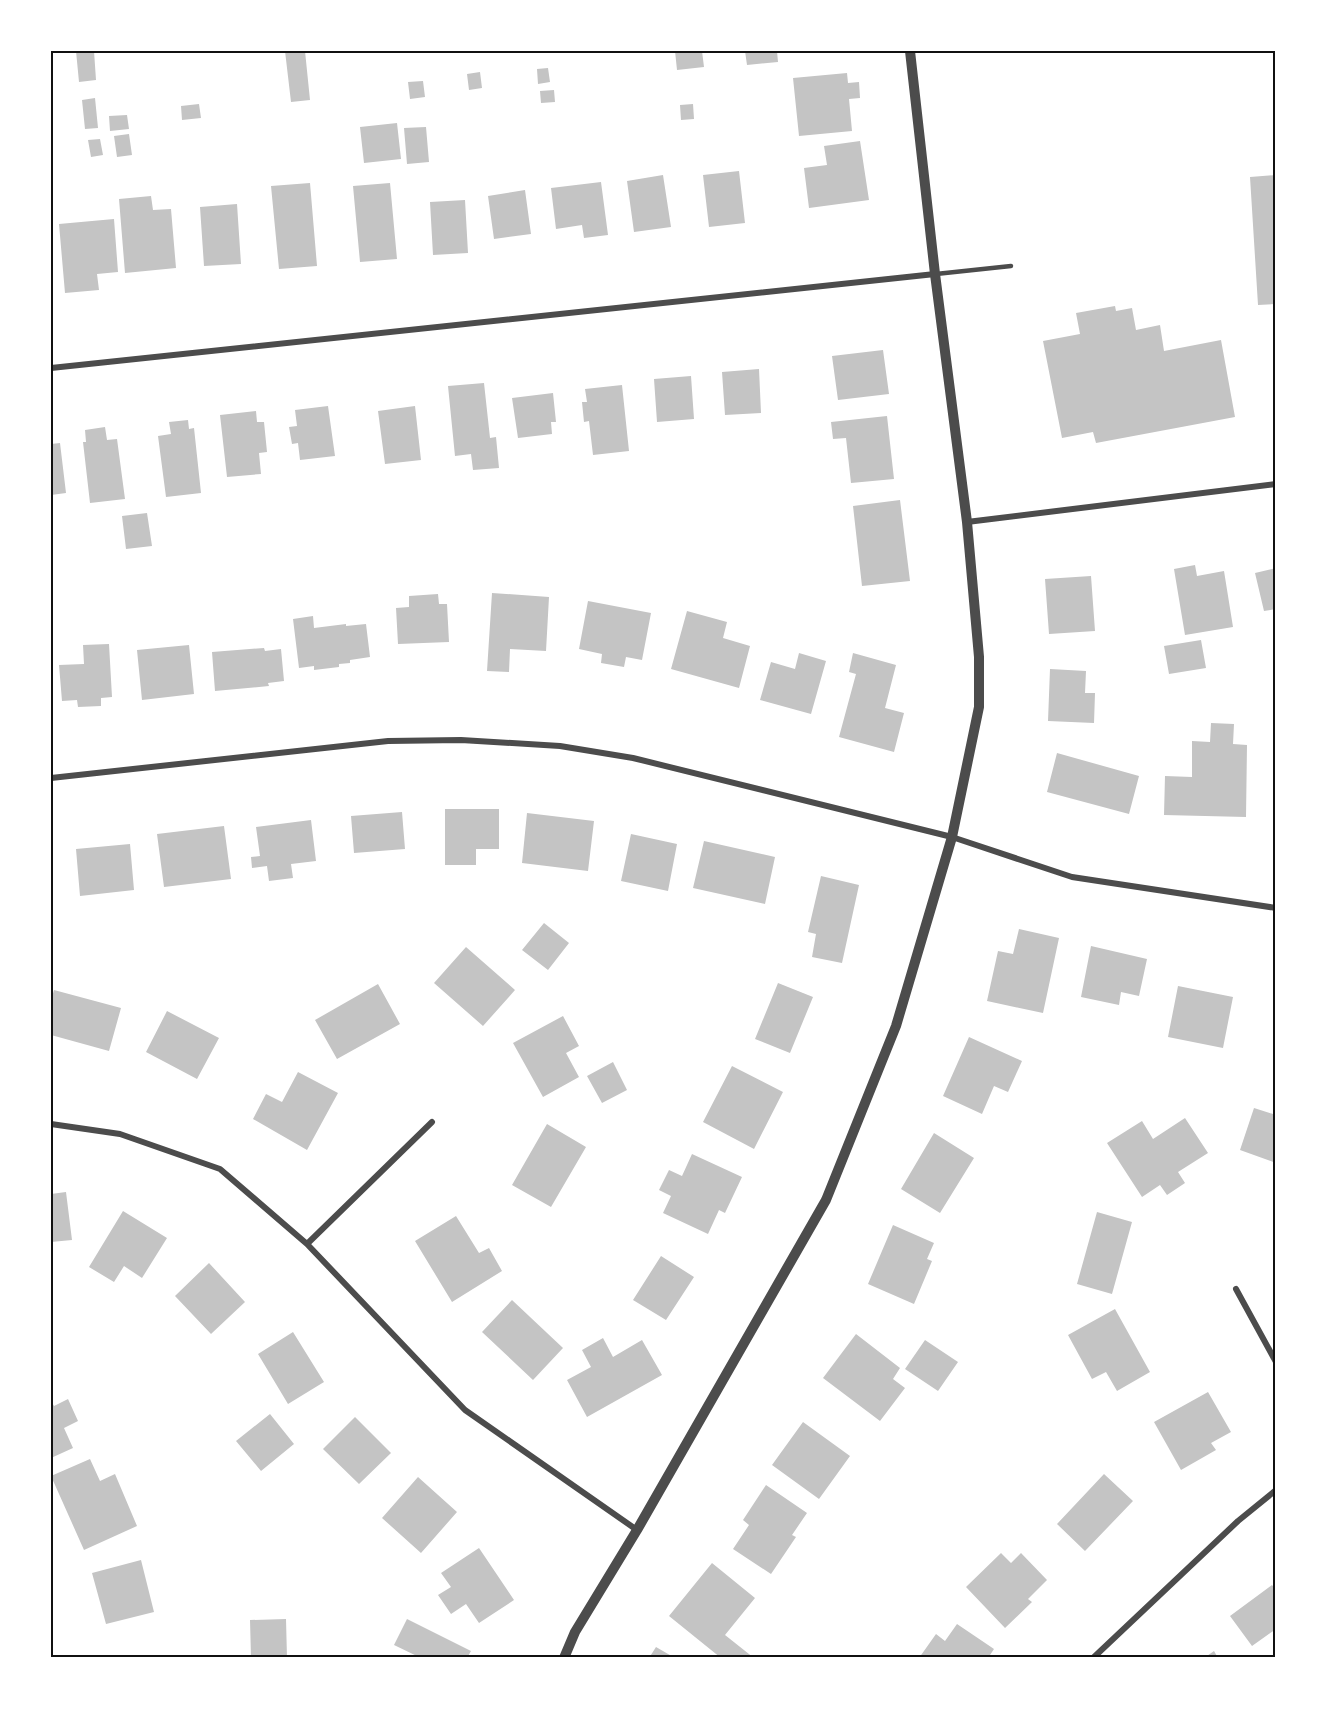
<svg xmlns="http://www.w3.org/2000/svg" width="1327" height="1709" font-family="'Exo 2',sans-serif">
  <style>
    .building { fill: #c4c4c4 }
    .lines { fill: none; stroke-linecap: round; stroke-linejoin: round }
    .service { stroke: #4c4c4c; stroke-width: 4.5 }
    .minor { stroke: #4c4c4c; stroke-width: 6 }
    .tertiary { stroke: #4c4c4c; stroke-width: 10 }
    .neatline { fill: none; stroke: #111; stroke-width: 2 }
  </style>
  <rect width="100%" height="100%" fill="#fff"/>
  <path class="building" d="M76,51h18l2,29 -17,2z
    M285,51h20l5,49 -19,2z
    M675,51h27l2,16 -27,3z
    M745,51h32l1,11 -31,3z
    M548,68l2,14 -12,2 -1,-15z
    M480,72l2,16 -13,2 -2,-16z
    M847,73l1,10 11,-1 1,16 -11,1 3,32 -53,5 -6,-58z
    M423,81l2,16 -15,2 -2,-17z
    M554,90l1,12 -14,1 -1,-12z
    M95,98l3,30 -13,1 -3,-29z
    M199,104l2,14 -19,2 -1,-14z
    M693,104l1,15 -13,1 -1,-15z
    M127,115l2,14 -19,2 -1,-15z
    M397,123l4,36 -37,4 -4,-36z
    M426,127l3,35 -22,2 -3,-36z
    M129,134l3,21 -15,2 -3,-21z
    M100,139l3,16 -12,2 -3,-17z
    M860,141l9,59 -60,8 -5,-40 23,-3 -3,-19z
    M739,171l6,52 -36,4 -6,-52z
    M663,175l8,52 -37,5 -7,-51z
    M1276,175v129l-18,1 -8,-128z
    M601,182l7,53 -24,3 -2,-13 -26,4 -5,-41z
    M310,183l7,83 -38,3 -8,-83z
    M390,183l7,76 -37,3 -7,-76z
    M525,190l6,44 -37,5 -6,-43z
    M151,196l2,14 18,-1 5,59 -51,5 -6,-74z
    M465,200l3,53 -35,2 -3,-53z
    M237,204l4,60 -37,2 -4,-59z
    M114,219l4,53 -21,2 2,16 -34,3 -6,-69z
    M1115,306l1,5 16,-3 4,22 24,-5 4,26 57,-11 14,77 -139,26 -3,-11 -31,6 -19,-97 37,-7 -4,-21z
    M883,350l6,44 -51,6 -6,-44z
    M759,369l2,44 -36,2 -3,-43z
    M691,376l3,43 -37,3 -3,-43z
    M484,383l6,55 6,-1 3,31 -26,2 -2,-16 -16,2 -7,-70z
    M622,385l7,66 -36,4 -4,-34 -5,1 -2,-20h5l-2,-13z
    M553,393l3,29h-5l1,12 -34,4 -6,-40z
    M328,406l7,50 -35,4 -2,-17 -6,1 -3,-17 8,-1 -2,-16z
    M415,406l6,54 -36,4 -7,-53z
    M256,411l1,11h7l3,30 -8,1 2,21 -34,3 -7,-62z
    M887,416l7,63 -43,4 -5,-45 -13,1 -2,-17z
    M188,420l1,9 5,-1 7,65 -35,4 -8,-61 13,-2 -2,-12z
    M105,427l2,13 10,-1 8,60 -35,4 -7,-61h3l-1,-12z
    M60,443l6,50 -15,2v-51z
    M900,500l10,81 -48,5 -9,-80z
    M147,513l5,33 -26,3 -4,-33z
    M1195,565l2,11 27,-5 9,56 -48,8 -11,-66z
    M1276,568v41l-12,2 -9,-38z
    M1091,576l4,55 -46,3 -4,-55z
    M492,593l57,4 -3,54 -36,-2 -1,23 -22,-1z
    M438,594l1,10h8l2,38 -51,2 -2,-36 13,-1v-11z
    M588,601l63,12 -9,47 -16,-3 -2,10 -23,-4 1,-9 -23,-5z
    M687,611l40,11 -4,16 27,8 -11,42 -68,-19z
    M313,616l1,12 32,-4v2l20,-2 4,33 -20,3v3l-11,1v3l-25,3v-4l-15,2 -6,-49z
    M1201,640l5,28 -37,6 -5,-28z
    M109,644l3,53 -11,1v8l-23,1 -1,-7 -15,1 -3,-36 25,-1 -1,-19z
    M189,645l5,49 -52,6 -5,-50z
    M264,648l1,3 16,-2 3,32 -16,2 1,3 -54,5 -3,-39z
    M799,653l27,8 -15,53 -51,-14 11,-38 24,7z
    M853,653l43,12 -11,43 19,5 -10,39 -55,-15 17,-63 -7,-2z
    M1050,669l36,2 -1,22h10l-1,30 -46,-2z
    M1211,723l23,1 -1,20 14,1 -1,72 -82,-2 1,-39 27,1v-36l18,1z
    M1057,753l82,23 -10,38 -82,-22z
    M445,809h54v40h-23v16h-31z
    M402,812l3,37 -51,4 -3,-37z
    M527,813l67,8 -6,50 -66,-8z
    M311,820l5,41 -25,3 2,14 -24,3 -2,-15 -15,2 -1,-11 9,-1 -4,-29z
    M224,826l7,53 -67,8 -7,-53z
    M631,834l46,10 -9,47 -47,-10z
    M704,841l71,16 -10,47 -72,-16z
    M130,844l4,46 -54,6 -4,-47z
    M821,876l38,9 -17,78 -30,-6 4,-23 -8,-2z
    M544,923l25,20 -21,27 -26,-20z
    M1019,929l40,9 -16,75 -56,-12 11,-50 15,3z
    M1091,946l56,13 -8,37 -18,-4 -2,13 -38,-8z
    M466,947l49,43 -32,36 -49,-43z
    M778,983l35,14 -23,56 -35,-14z
    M378,984l22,40 -63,35 -22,-39z
    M1178,986l55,11 -10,51 -55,-11z
    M54,990l67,18 -12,43 -58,-16v-35z
    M167,1011l52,27 -22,41 -51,-27z
    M563,1016l16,30 -13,7 13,24 -36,20 -30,-54z
    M969,1037l53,24 -14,31 -14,-6 -12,28 -39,-18z
    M613,1062l14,28 -25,13 -15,-27z
    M732,1066l51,26 -29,57 -51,-27z
    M298,1072l40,21 -31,57 -54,-31 13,-25 16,8z
    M1254,1108l22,7v48l-36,-13z
    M1185,1118l23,35 -30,19 7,11 -18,12 -7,-10 -18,12 -35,-54 35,-22 11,18z
    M547,1124l39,23 -35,60 -39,-22z
    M934,1133l40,25 -34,55 -39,-24z
    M692,1154l50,23 -17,36 -6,-3 -11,24 -45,-21 8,-17 -12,-6 10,-20 13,6z
    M66,1192l6,48 -21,2v-48z
    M123,1211l44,27 -25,40 -18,-12 -10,16 -25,-15z
    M1097,1212l35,10 -20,72 -35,-10z
    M456,1216l23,37 10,-5 13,23 -50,31 -37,-61z
    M893,1225l41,18 -7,16 5,2 -18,43 -46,-20z
    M661,1256l33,21 -28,43 -33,-20z
    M209,1263l36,39 -34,32 -36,-38z
    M512,1300l51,48 -30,32 -51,-48z
    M1115,1309l35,63 -33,19 -11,-19 -14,7 -24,-44z
    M293,1332l31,50 -36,22 -30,-50z
    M856,1334l44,34 -7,11 12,9 -25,33 -57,-43z
    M603,1338l10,19 29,-17 20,35 -75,42 -20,-37 24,-13 -9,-17z
    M925,1340l33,22 -20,29 -33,-22z
    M1208,1392l23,40 -20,11 5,7 -35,20 -27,-48z
    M68,1399l10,22 -14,7 9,20 -22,10v-57l3,5z
    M270,1414l24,30 -33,27 -25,-30z
    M355,1417l36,36 -32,31 -36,-35z
    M803,1422l47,34 -31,43 -47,-34z
    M90,1459l10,22 15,-7 22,52 -53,24 -33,-74z
    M1104,1474l29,27 -48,50 -28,-27z
    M418,1477l39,35 -36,41 -39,-35z
    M766,1485l41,28 -15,22 4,2 -25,37 -38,-25 16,-24 -6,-5z
    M479,1548l35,52 -35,23 -13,-19 -15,10 -13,-19 13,-8 -10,-14z
    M1001,1553l10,10 10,-10 26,27 -19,19 4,3 -27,26 -39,-41z
    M141,1560l13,52 -48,12 -14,-51z
    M712,1563l43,35 -30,37 29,23h-33l-52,-42z
    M1272,1585l4,5v39l-24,17 -22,-30z
    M286,1619l1,39h-36l-1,-38z
    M407,1619l64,32 -4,7h-46l-27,-13z
    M957,1624l37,25 -6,9h-69l17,-24 9,7z
    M656,1647l19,11h-26z
    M1214,1651l4,7h-14z"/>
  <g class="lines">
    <path class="service" d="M936,274l75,-8"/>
    <path class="minor" d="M51,368l884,-94
      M967,522l309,-38
      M51,778l337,-37 73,-1 99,6 73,12 319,79 120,40 204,31
      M51,1124l69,10 100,35 87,75 158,166 172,120
      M307,1244l125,-122
      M1236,1289l40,73
      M1093,1658l145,-137 38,-31"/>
    <path class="tertiary" d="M564,1658l11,-26 62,-102 189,-330 70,-174 56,-189 27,-130v-50l-12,-135 -32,-248 -25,-223"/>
  </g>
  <rect width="1327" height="1709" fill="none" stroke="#ffffff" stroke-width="105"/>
  <rect x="52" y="52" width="1222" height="1604" class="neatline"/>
</svg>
